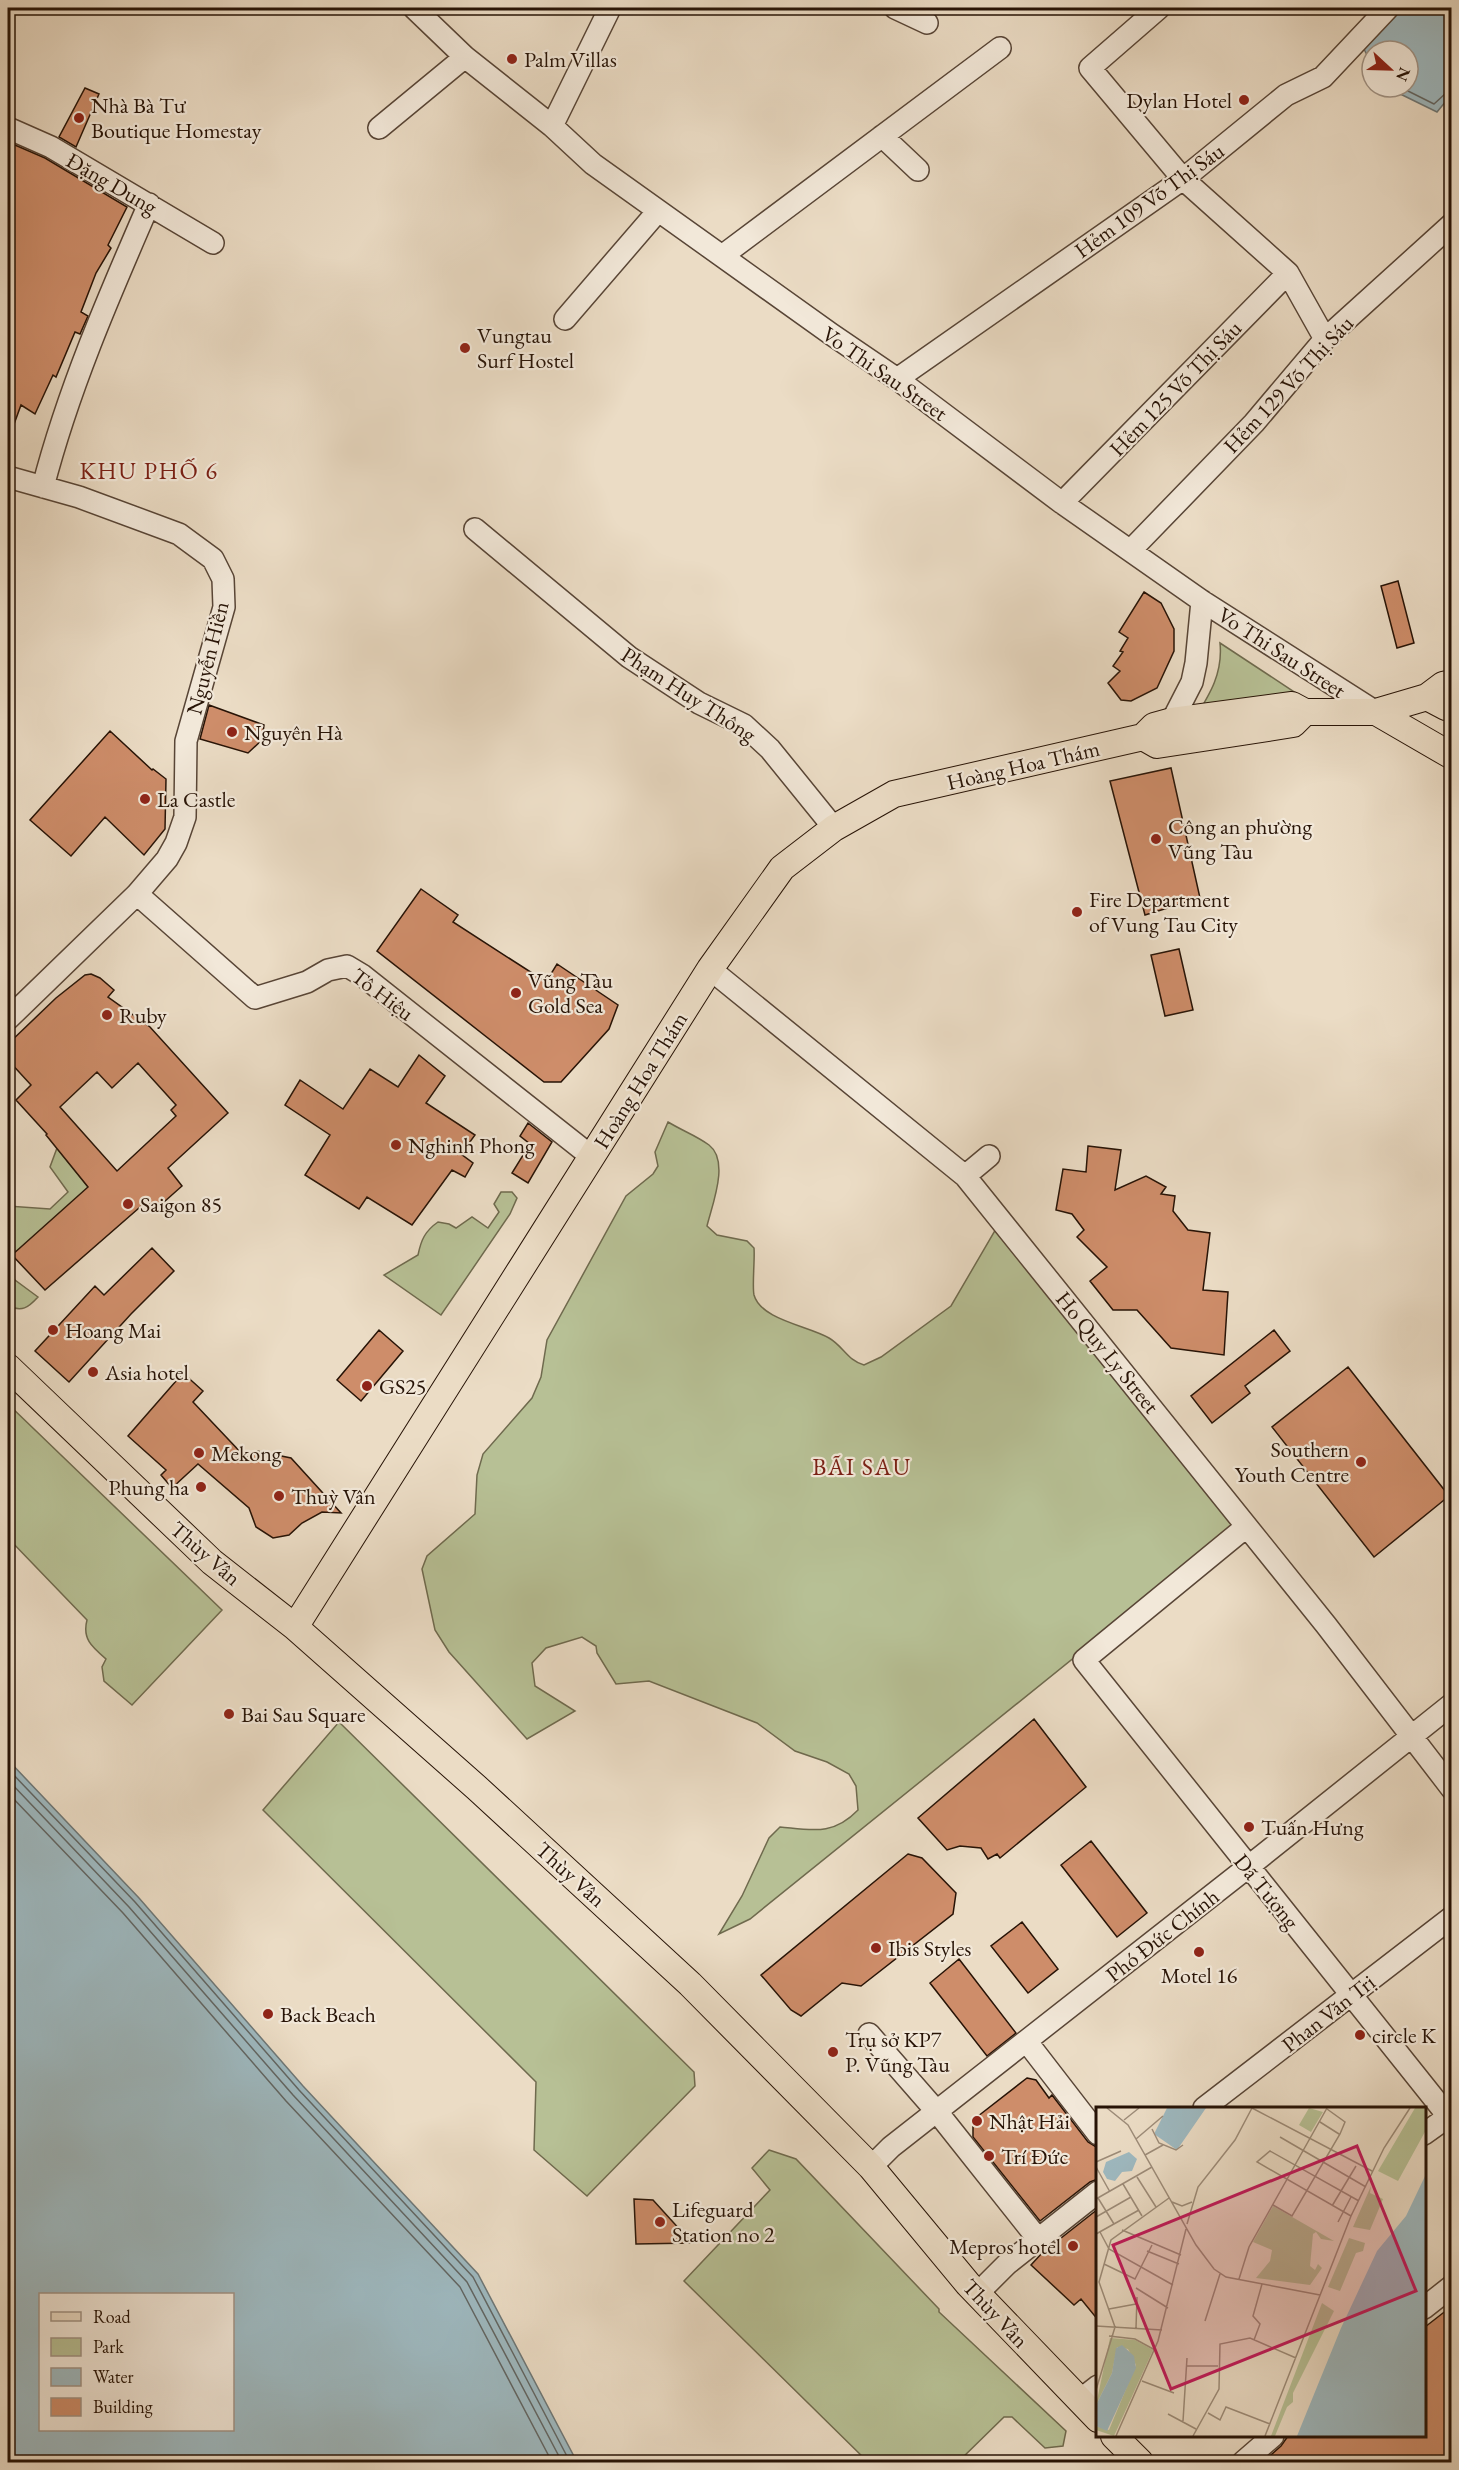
<svg xmlns="http://www.w3.org/2000/svg" width="1459" height="2470" font-family="'EB Garamond',serif">
  <style>
    .green { fill: #b7c095; stroke: #6f6a4e; stroke-width: 1.5 }
    .water { fill: #9eb9c0; stroke: #6e7776; stroke-width: 1.5; fill-rule: evenodd }
    .lines { fill: none; stroke-linecap: round; stroke-linejoin: round }
    .shore { stroke: #626663; stroke-width: 1.5 }
    .building { fill: #ce8d6a; stroke: #271306; stroke-width: 1.5; fill-rule: evenodd }
    .minor-casing { stroke: #584536; stroke-width: 24 }
    .major-casing { stroke: #271306; stroke-width: 28 }
    .minor { stroke: #f2e8d9; stroke-width: 21 }
    .major { stroke: #ebdcc5; stroke-width: 26 }
    .poi-dot { fill: #8f2418; stroke: #f2e8d9; stroke-width: 2 }
    .labels { text-anchor: middle; stroke-width: 4.5; stroke-linejoin: round; paint-order: stroke }
    .poi-label { font-size: 22px; fill: #271306; stroke: #f2e8d9; text-anchor: start }
    .street-label { font-size: 22px; fill: #271306; stroke: #f2e8d9 }
    .neighbourhood-label { font-size: 24px; letter-spacing: 1.5px; fill: #7a1f14; stroke: #f2e8d9 }
    .inset-road { fill: none; stroke: #9d8c79; stroke-width: 1.5 }
    .view { fill: #c2185b; fill-opacity: 0.15; stroke: #c2185b; stroke-width: 3 }
    .inset-edge { fill: none; stroke: #271306; stroke-width: 3 }
  </style>
  <rect width="100%" height="100%" fill="#ebdcc5"/>
  <filter id="stains"><feTurbulence type="fractalNoise" baseFrequency=".00333" numOctaves="4"/><feColorMatrix values="0 0 0 0 .2 0 0 0 0 .09 0 0 0 0 .02 0 0 0 .5 -.17"/></filter>
  <radialGradient id="worn" r=".72"><stop offset=".6" stop-color="#630" stop-opacity="0"/><stop offset="1" stop-color="#630" stop-opacity=".3"/></radialGradient>
  <path class="green" d="M1220,643l88,58 -113,17c15,-24 28,-45 25,-75z
    M668,1122c13,8 29,14 41,23 21,16 3,60 -2,81l10,9 30,6 7,7c1,11 -2,38 0,47 7,25 55,31 75,43 14,8 19,23 35,27l17,-8 70,-51 46,-79 239,300 -486,392 -31,15 23,-38 27,-58 11,-11c32,3 53,9 78,-17l-2,-24 -7,-12 -22,-12 -32,-11 -38,-28 -108,-42 -33,3 -19,-31 -1,-7 -14,-9 -36,11 -14,15 3,23 40,25 -48,28 -78,-87 -14,-22 -13,-61 5,-13 48,-42 2,-39 6,-21 49,-56 9,-21 6,-37 79,-144 27,-22 5,-8 -3,-14z
    M57,1148l41,51 -82,53 -8,-8v-38l42,3 18,-17 -18,-25z
    M501,1192h11l5,6 -7,16 -69,101 -57,-40 34,-20c3,-15 7,-24 20,-33l11,2 7,4 16,-11 16,11 11,-16 -5,-8z
    M8,1267l7,13 23,17c-10,11 -16,15 -30,9z
    M8,1404l214,206 -90,95 -28,-24 -2,-14 4,-8c-14,-12 -24,-20 -19,-39l-79,-82z
    M339,1722l355,350 1,14 -108,110 -53,-46 2,-68 -273,-272z
    M769,2150l27,9 143,150v3l127,119 -3,15 -18,2 -33,-31h-8l-46,45h-90l-184,-181 86,-91 -18,-22z"/>
  <path class="water" d="M1393,8h58v87l-14,17 -51,-25h22v-36h-36v14l-10,-20z
    M8,1760l131,138 164,188 175,188 99,188h-569zM40,2294h192v136h-192z"/>
  <g class="lines">
    <path class="shore" d="M1400,87l34,17 12,-11 6,-1
      M8,1769l127,133 164,188 174,187 97,185
      M8,1780l121,127 164,188 174,187 95,180
      M8,1793l115,120 163,188 174,186 92,175"/>
  </g>
  <path class="building" d="M85,88l14,6 -23,53 -17,-10z
    M8,142l37,16 82,49 -19,38 3,3 -15,25 -15,39 7,4 -8,18 -5,-2 -19,45 -3,-2 -18,39 -14,-9 -12,33 -1,-63 3,-22 -3,-2z
    M1398,581l16,62 -17,5 -16,-62z
    M1144,592l17,11 13,26v22l-17,37 -26,13 -10,-1 -13,-17 12,-12 -7,-5 10,-14 -3,-1 8,-13 -9,-6z
    M209,705l55,20 -2,15 -14,13 -48,-14z
    M110,731l42,39 1,-1 13,10 -1,50 -21,26 -39,-38 -34,39 -41,-36z
    M1171,768l29,130 -55,17 -35,-134z
    M421,889l37,26 -5,7 93,60 11,-18 61,41 -9,24 -48,53h-17l-167,-131z
    M1179,949l14,61 -28,6 -14,-61z
    M91,974l9,4 14,12 -6,7 42,30 78,86 -60,55 14,18 -27,24 -8,-9 -102,89 -33,-35 76,-68 -42,-52 1,-1 -31,-34 15,-15 -23,-25v-16l48,-46 29,-23zM138,1063l38,42 -5,5 5,6 -59,55 -57,-64 37,-35 15,16z
    M419,1055l26,21 -19,27 49,32 -14,19 12,9 -8,14 -13,-7 -40,55 -45,-28 -8,12 -54,-34 25,-40 -45,-30 15,-25 43,29 27,-40 28,18z
    M528,1123l24,19 -24,41 -16,-10 18,-29 -10,-8z
    M1088,1146l33,4 -6,40 31,-14 20,11 -5,7 14,2 -2,15 15,19 22,3 -7,57 25,2 -4,63 -53,-7 -34,-38h-24l-23,-29 17,-14 -30,-30 7,-7 -12,-16 -16,-4 7,-41 23,3z
    M152,1248l22,23 -43,43 -62,68 -34,-31 60,-65 9,9z
    M379,1330l24,21 -42,50 -24,-21z
    M1274,1330l16,21 -45,35 5,7 -38,30 -21,-27z
    M1348,1367l101,129 -75,61 -102,-130z
    M183,1373l20,18 -10,11 53,56 11,-7 34,7 50,55 -19,-1 -20,11 -13,12 -16,3 -17,-11 -7,-19 -51,-44 -26,24 -11,-13 5,-5 -38,-34z
    M1034,1719l52,68 -86,71 -3,-4 -9,5 -7,-11 -21,-2 -13,4 -29,-32z
    M1091,1841l56,72 -30,24 -56,-72z
    M908,1854l14,4 34,35 -3,21 -92,72 -19,-3 -41,33 -10,-6 -30,-35z
    M1022,1922l36,47 -30,24 -37,-47z
    M959,1959l57,74 -29,23 -57,-73z
    M1027,2078l9,2 13,18 3,-3 36,47 10,6v31l-8,3 -50,39 -67,-84v-17z
    M634,2199l19,1 39,43 -56,1z
    M1098,2209v111l-17,-21 -7,6 -43,-40 11,-12z
    M1452,2306v157h-190l19,-17 7,-10h137v-109z"/>
  <g class="lines">
    <g class="minor-casing">
      <path id="minor" d="M414,8l51,49 87,69 41,38 238,170 66,45 165,124 140,98 174,111
        M895,8l32,15
        M1159,8l-69,60 93,111 105,94 37,66
        M552,126l58,-118
        M8,128l43,19 162,96
        M379,128l86,-71
        M882,136l36,34
        M722,256l278,-208
        M565,319l93,-108
        M897,379l286,-200 103,-84 37,-18 65,-69
        M8,477l71,20 100,37 34,25 10,20 1,28 -38,134 -1,76 -9,26 -9,16 -30,35 -129,125
        M43,487c25,-97 66,-191 106,-283
        M1062,503l226,-230
        M475,529l154,128 70,46 45,22 26,24 64,79
        M1131,550l123,-127 71,-84 127,-115
        M1172,721l20,-39 4,-19 6,-62
        M137,894l118,104 52,-16 21,-12 19,-4 15,9 230,182
        M710,969l255,207 361,449 126,164
        M965,1176l24,-20
        M1246,1527l-162,133 368,461
        M869,2034l69,79 100,126
        M1027,2042l71,92
        M1204,2108l248,-191
        M1424,2134l28,-20
        M871,2167l20,-20 357,-280 204,-163
        M977,2294l30,-30 91,-72
        M1424,2308l28,-22
        M1080,2400l18,-14
        M1243,2462l30,-26"/>
    </g>
    <g class="major-casing">
      <path id="major" d="M1427,697l19,10 6,-1
        M1376,712l76,44
        M1143,737l14,8 136,-21 12,-12
        M8,1367l204,195 83,65 182,161 213,196 181,183 97,117 130,135
        M295,1627l415,-658 72,-101 52,-40 60,-34 249,-57 11,-11 18,-5 120,-16 13,7h71l51,-15 16,-12 9,-2
        M1114,2436l26,26"/>
    </g>
    <use href="#minor" class="minor"/>
    <use href="#major" class="major"/>
  </g>
  <g class="poi-dot">
    <circle cx="512" cy="59" r="6"/>
    <circle cx="1244" cy="100" r="6"/>
    <circle cx="79" cy="118" r="6"/>
    <circle cx="465" cy="348" r="6"/>
    <circle cx="232" cy="732" r="6"/>
    <circle cx="145" cy="799" r="6"/>
    <circle cx="1156" cy="839" r="6"/>
    <circle cx="1077" cy="912" r="6"/>
    <circle cx="516" cy="993" r="6"/>
    <circle cx="107" cy="1015" r="6"/>
    <circle cx="396" cy="1145" r="6"/>
    <circle cx="128" cy="1204" r="6"/>
    <circle cx="53" cy="1330" r="6"/>
    <circle cx="93" cy="1372" r="6"/>
    <circle cx="367" cy="1386" r="6"/>
    <circle cx="199" cy="1453" r="6"/>
    <circle cx="1361" cy="1462" r="6"/>
    <circle cx="201" cy="1487" r="6"/>
    <circle cx="279" cy="1496" r="6"/>
    <circle cx="229" cy="1714" r="6"/>
    <circle cx="1249" cy="1827" r="6"/>
    <circle cx="876" cy="1948" r="6"/>
    <circle cx="1199" cy="1952" r="6"/>
    <circle cx="268" cy="2014" r="6"/>
    <circle cx="1360" cy="2035" r="6"/>
    <circle cx="833" cy="2052" r="6"/>
    <circle cx="977" cy="2121" r="6"/>
    <circle cx="989" cy="2156" r="6"/>
    <circle cx="660" cy="2222" r="6"/>
    <circle cx="1073" cy="2246" r="6"/>
  </g>
  <g class="labels">
    <g class="poi-label">
      <text x="524" y="67">Palm Villas</text>
      <text x="1232" y="108" text-anchor="end">Dylan Hotel</text>
      <text x="91" y="113">Nhà Bà Tư<tspan x="91" dy="25">Boutique Homestay</tspan></text>
      <text x="477" y="343">Vungtau<tspan x="477" dy="25">Surf Hostel</tspan></text>
      <text x="244" y="740">Nguyên Hà</text>
      <text x="157" y="807">La Castle</text>
      <text x="1168" y="834">Công an phường<tspan x="1168" dy="25">Vũng Tàu</tspan></text>
      <text x="1089" y="907">Fire Department<tspan x="1089" dy="25">of Vung Tau City</tspan></text>
      <text x="528" y="988">Vũng Tàu<tspan x="528" dy="25">Gold Sea</tspan></text>
      <text x="119" y="1023">Ruby</text>
      <text x="408" y="1153">Nghinh Phong</text>
      <text x="140" y="1212">Saigon 85</text>
      <text x="65" y="1338">Hoang Mai</text>
      <text x="105" y="1380">Asia hotel</text>
      <text x="379" y="1394">GS25</text>
      <text x="1349" y="1457" text-anchor="end">Southern<tspan x="1349" dy="25">Youth Centre</tspan></text>
      <text x="211" y="1461">Mekong</text>
      <text x="189" y="1495" text-anchor="end">Phung ha</text>
      <text x="291" y="1504">Thuỳ Vân</text>
      <text x="241" y="1722">Bai Sau Square</text>
      <text x="1261" y="1835">Tuấn Hưng</text>
      <text x="888" y="1956">Ibis Styles</text>
      <text x="1199" y="1983" text-anchor="middle">Motel 16</text>
      <text x="280" y="2022">Back Beach</text>
      <text x="1372" y="2043">circle K</text>
      <text x="845" y="2047">Trụ sở KP7<tspan x="845" dy="25">P. Vũng Tàu</tspan></text>
      <text x="989" y="2129">Nhật Hải</text>
      <text x="1001" y="2164">Trí Đức</text>
      <text x="672" y="2217">Lifeguard<tspan x="672" dy="25">Station no 2</tspan></text>
      <text x="1061" y="2254" text-anchor="end">Mepros hotel</text>
    </g>
    <g class="street-label">
      <text transform="translate(112 183) rotate(30)" y="8">Đặng Dung</text>
      <text transform="translate(1149 200) rotate(-36)" y="8">Hẻm 109 Võ Thị Sáu</text>
      <text transform="translate(885 373) rotate(35)" y="8">Vo Thi Sau Street</text>
      <text transform="translate(1288 384) rotate(-47)" y="8">Hẻm 129 Võ Thị Sáu</text>
      <text transform="translate(1175 388) rotate(-46)" y="8">Hẻm 125 Võ Thị Sáu</text>
      <text transform="translate(1282 652) rotate(33)" y="8">Vo Thi Sau Street</text>
      <text transform="translate(207 658) rotate(-76)" y="8">Nguyễn Hiền</text>
      <text transform="translate(689 694) rotate(33)" y="8">Phạm Huy Thông</text>
      <text transform="translate(1023 765) rotate(-13)" y="8">Hoàng Hoa Thám</text>
      <text transform="translate(383 994) rotate(37)" y="8">Tô Hiệu</text>
      <text transform="translate(640 1080) rotate(-58)" y="8">Hoàng Hoa Thám</text>
      <text transform="translate(1108 1352) rotate(51)" y="8">Ho Quy Ly Street</text>
      <text transform="translate(206 1553) rotate(41)" y="8">Thùy Vân</text>
      <text transform="translate(571 1874) rotate(42)" y="8">Thùy Vân</text>
      <text transform="translate(1267 1891) rotate(51)" y="8">Dã Tượng</text>
      <text transform="translate(1162 1935) rotate(-38)" y="8">Phó Đức Chính</text>
      <text transform="translate(1328 2013) rotate(-38)" y="8">Phan Văn Trị</text>
      <text transform="translate(996 2313) rotate(47)" y="8">Thùy Vân</text>
    </g>
    <g class="neighbourhood-label">
      <text x="149" y="479">KHU PHỐ 6</text>
      <text x="862" y="1475">BÃI SAU</text>
    </g>
  </g>
  <g transform="translate(1096 2107)">
    <rect width="330" height="330" fill="#ebdcc5"/>
    <path d="M213,1l14,4 -12,20 -12,-7zM319,1h11v22l-28,51 -20,-10zM275,79l-1,7 13,6 -13,31 -17,-3zM177,99l61,35 -13,-2 -5,-7 -3,2 -3,32 5,4 3,-6 4,4 -12,17 -54,-7 14,-17 2,-11 -19,-8zM253,131l16,5 -2,8 -7,2 -16,38 -12,-4zM226,196l12,8 -41,82v9l-6,5 -12,29h-4zM14,231l25,2 18,10 -39,86 -18,-6v-4l13,4 27,-65 -8,-16 -11,-2 -5,26 -16,32z" fill="#b7c095"/>
    <path d="M71,1h39l-29,42 -23,-16zM33,45l8,7 -5,12 -10,1 -7,9 -8,-2 -4,-7 3,-10zM330,67v262h-129l44,-108 36,-77 29,-35zM26,238l12,11 2,12 -29,63 -11,-5v-21l16,-32 4,-25z" fill="#9eb9c0"/>
    <path class="inset-road" d="M11,1l21,17 68,120 18,24 12,8 94,18M156,1l120,63M28,13l15,-12M224,15l19,12M56,22l7,14 17,7 7,-5M184,30l86,50M40,32l27,-23M49,48l18,-10M0,55l25,-11M0,60l14,25M41,70l19,30M27,77l19,32M2,91l16,26M0,92l56,-32M76,95l10,4 10,-4M177,98l19,11 48,-82 5,-12 -18,-13M236,99l24,-40M255,109l-94,-54 13,-11 89,50M0,110l35,-20M242,115l13,-25M91,117l11,-37 37,-47 17,-32M26,123l59,25M4,125l9,17 64,36M0,127l43,-24M51,144l32,13M8,157l31,15 17,-34M143,172l10,-32 78,-139M40,181l32,20M13,202l27,-5M109,214l15,-47M0,219l66,4M40,221l1,-31M13,229l26,3 20,11M158,233l6,-16 -7,-8 9,-32M90,259h32M46,274l32,12M0,283l19,-63 -16,-45 12,-42 58,-42M112,306l12,7 6,-13 44,17M72,307l28,15M87,314l4,-63M20,329l42,-95 28,-112M97,329l26,-47 1,-45 30,-6 46,20M169,329l86,-220 33,-68 26,-40"/>
    <path class="view" d="M261,39l59,145 -245,98 -58,-144z"/>
    <rect width="330" height="330" class="inset-edge"/>
  </g>
  <rect width="1459" height="2470" fill="none" stroke="#ebdcc5" stroke-width="30"/>
  <rect x="9" y="9" width="1441" height="2452" fill="none" stroke="#271306" stroke-width="3"/>
  <rect x="15" y="15" width="1429" height="2440" fill="none" stroke="#271306" stroke-width="1.5"/>
  <rect x="39" y="2293" width="195" height="138" fill="#f2e8d9" stroke="#a19385" stroke-width="1.5"/>
  <rect x="51" y="2312" width="30" height="9" fill="#ebdcc5" stroke="#a19385" stroke-width="1.5"/>
  <text x="93" y="2323" font-size="18" fill="#271306">Road</text>
  <rect x="51" y="2338" width="30" height="18" fill="#b7c095" stroke="#a19385" stroke-width="1.5"/>
  <text x="93" y="2353" font-size="18" fill="#271306">Park</text>
  <rect x="51" y="2368" width="30" height="18" fill="#9eb9c0" stroke="#a19385" stroke-width="1.5"/>
  <text x="93" y="2383" font-size="18" fill="#271306">Water</text>
  <rect x="51" y="2398" width="30" height="18" fill="#ce8d6a" stroke="#a19385" stroke-width="1.5"/>
  <text x="93" y="2413" font-size="18" fill="#271306">Building</text>
  <g transform="translate(1390 69) rotate(112)"><circle r="28" fill="#f2e8d9" stroke="#a19385" stroke-width="1.5"/>
  <path d="M0-4.5L10 22L0 15L-10 22Z" fill="#8f2418"/>
  <text y="-9" font-size="16" font-weight="bold" text-anchor="middle" fill="#271306">N</text>
  </g>
  <rect width="100%" height="100%" filter="url(#stains)"/>
  <rect width="100%" height="100%" fill="url(#worn)"/>
</svg>
